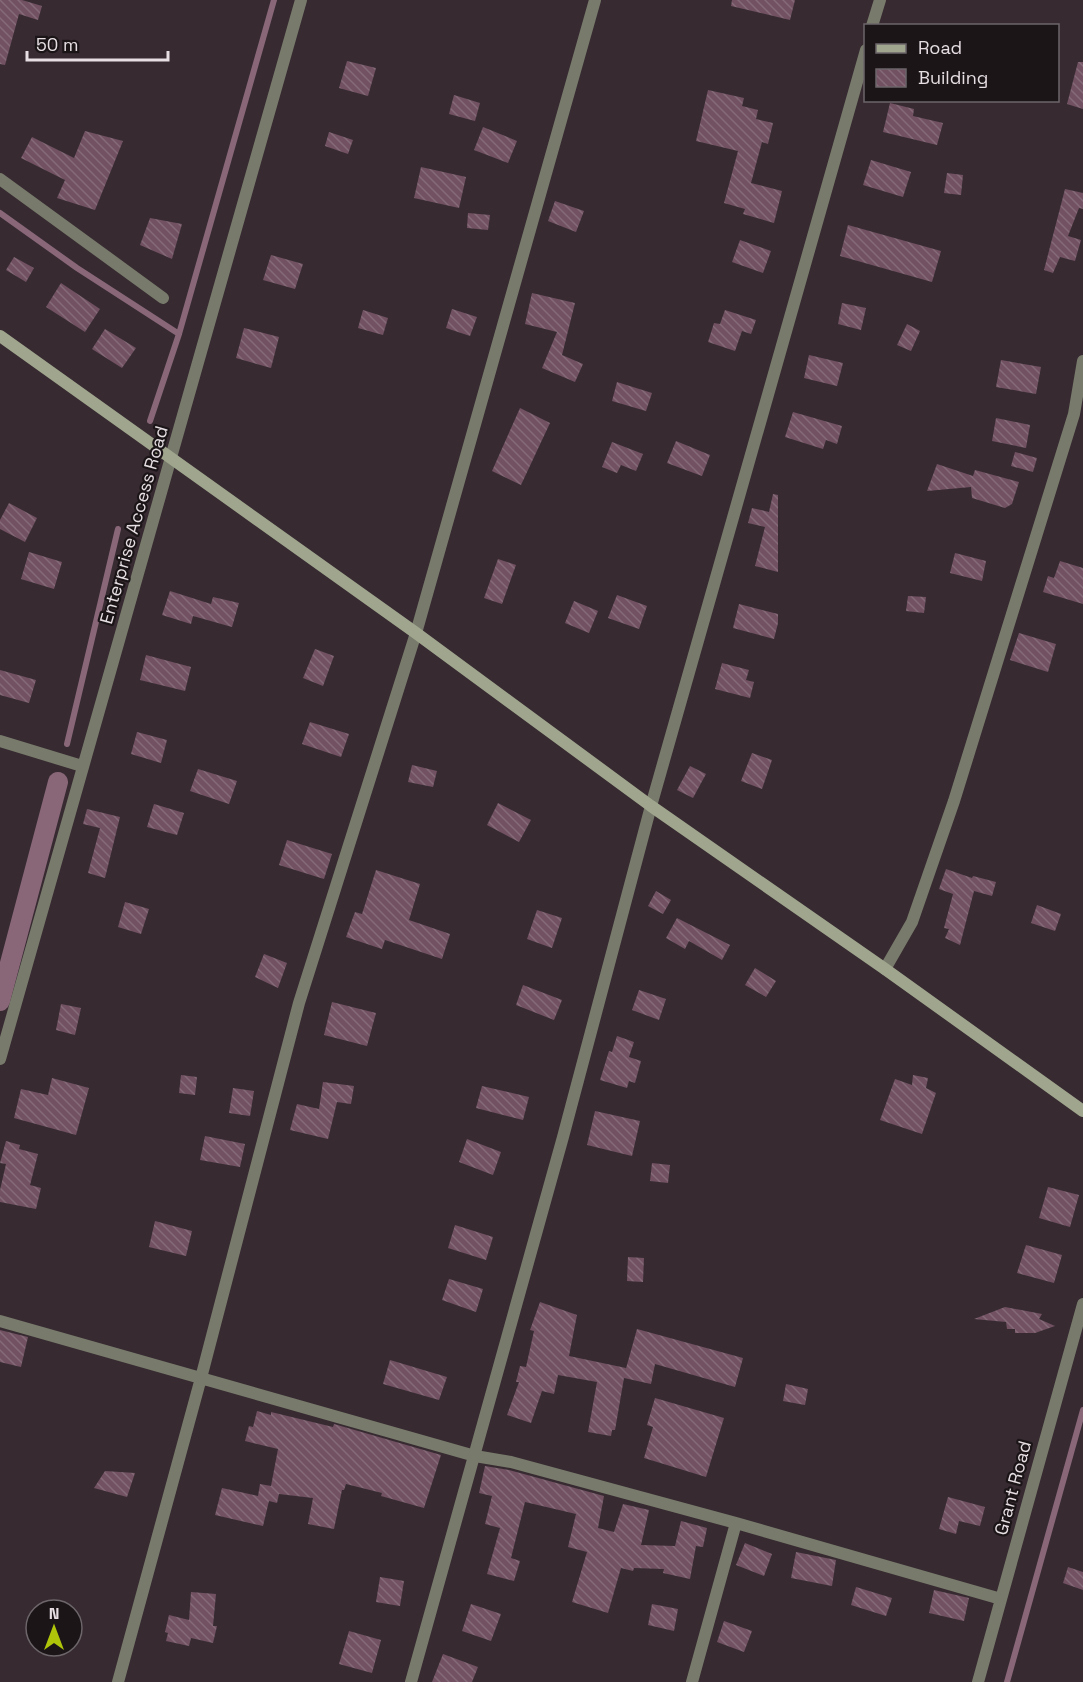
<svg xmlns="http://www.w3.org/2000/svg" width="1083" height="1682" font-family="'Space Grotesk',sans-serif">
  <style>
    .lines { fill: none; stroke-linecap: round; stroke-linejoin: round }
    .stream { stroke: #896779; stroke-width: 6 }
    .canal { stroke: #896779; stroke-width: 20 }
    .building { fill: url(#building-back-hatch) }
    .minor { stroke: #787b6c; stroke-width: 12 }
    .secondary { stroke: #a0a68e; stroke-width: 12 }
    .labels { text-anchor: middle; stroke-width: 4.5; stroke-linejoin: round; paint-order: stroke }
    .street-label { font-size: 18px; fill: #e6dee2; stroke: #1b1518 }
  </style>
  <defs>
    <pattern id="building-back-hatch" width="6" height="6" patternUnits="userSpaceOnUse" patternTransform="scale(1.5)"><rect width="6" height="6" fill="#715162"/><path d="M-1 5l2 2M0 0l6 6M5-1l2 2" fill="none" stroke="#856a78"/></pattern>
  </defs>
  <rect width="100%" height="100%" fill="#372b31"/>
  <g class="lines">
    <path class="stream" d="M0,213l77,55 102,66
      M150,421l29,-87 95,-334
      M67,744l51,-215
      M1007,1682l76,-272"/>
    <path class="canal" d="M0,1001l58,-219"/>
  </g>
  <path class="building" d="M0,0h22l20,6 -4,14 -19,-6 -14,51 -5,-1z
    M732,0h63l-5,20 -59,-14z
    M347,61l29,7 -8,28 -29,-8z
    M1078,62h5v47l-16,-5z
    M708,90l36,8 -2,8 16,4 -2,9 17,4 -5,21 -6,-2 -11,41 31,8 -8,32 -31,-9 2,-5 -21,-6 14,-52 -42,-10z
    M454,95l26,8 -5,18 -26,-7z
    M890,103l24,6 -1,7 30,7 -6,22 -54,-13z
    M483,127l34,14 -9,22 -34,-13z
    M85,131l38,10 -28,69 -38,-12 8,-18 -44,-22 11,-21 42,21z
    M329,132l24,8 -5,14 -23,-8z
    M871,160l40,12 -8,25 -40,-12z
    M421,167l45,10 -7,31 -45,-10z
    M947,173l16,2 -2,20 -17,-2z
    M1065,189l18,4v16l-4,-1 -11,28 13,4 -6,21 -15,-4 -7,16 -9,-3z
    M555,201l29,10 -8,21 -28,-11z
    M468,213l22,2 -2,15 -21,-2z
    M150,218l32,6 -10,35 -32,-14z
    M848,225l93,26 -9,31 -92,-26z
    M740,240l31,11 -8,22 -31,-11z
    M271,255l32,9 -8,25 -32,-9z
    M14,257l20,11 -8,14 -20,-12z
    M61,283l39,26 -15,23 -39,-25z
    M532,293l43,10 -13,52 21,9 -8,18 -33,-14 15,-36 -32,-8z
    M842,303l24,5 -5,22 -23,-6z
    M452,309l25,8 -7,19 -24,-8z
    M363,310l25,8 -5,17 -25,-7z
    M725,310l31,10 -5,14 -9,-3 -7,20 -27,-9 6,-19 6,1z
    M907,324l13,7 -9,20 -14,-6z
    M244,328l35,9 -8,31 -35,-10z
    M105,329l31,19 -14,20 -30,-19z
    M809,355l34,8 -6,23 -33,-8z
    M1001,360l40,7 -5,27 -40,-7z
    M617,382l35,11 -6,18 -34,-10z
    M520,408l30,15 -29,62 -29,-14z
    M793,412l49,14 -5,18 -11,-4 -3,9 -38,-12z
    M996,418l34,7 -4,23 -34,-7z
    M676,441l34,14 -8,21 -35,-13z
    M612,442l31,12 -7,17 -15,-6 -4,8 -15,-6z
    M1015,452l22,6 -4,14 -22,-6z
    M937,464l36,12 2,-6 44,12 -7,22 -7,4 -33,-10 -1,-11 -44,4z
    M773,494l5,1v77l-23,-6 10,-39 -17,-4 4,-15 17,4z
    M9,503l28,15 -12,24 -25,-13v-9z
    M29,552l33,10 -8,27 -33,-10z
    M955,553l31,8 -4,20 -32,-8z
    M498,559l18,6 -14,39 -18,-6z
    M1060,561l23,7v36l-40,-12 5,-16 6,2z
    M170,591l41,13 2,-7 26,6 -7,24 -39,-11 -2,8 -29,-9z
    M617,595l30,11 -8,23 -31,-11z
    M908,596l18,1 -2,16 -18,-2z
    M574,601l24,10 -9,22 -24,-10z
    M739,604l39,10v9l-4,16 -41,-11z
    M1019,633l37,11 -8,28 -38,-12z
    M315,649l19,7 -11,30 -20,-8z
    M146,655l45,12 -6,24 -45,-11z
    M722,663l27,7 -3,10 8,2 -4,16 -35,-9z
    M0,670l36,10 -7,23 -29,-8z
    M310,722l39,12 -8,23 -39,-13z
    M137,732l30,8 -6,23 -30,-9z
    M752,753l20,7 -10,29 -21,-8z
    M412,765l25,6 -4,16 -25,-5z
    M690,766l16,8 -13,24 -16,-8z
    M198,769l39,12 -8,23 -39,-13z
    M498,803l33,17 -12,22 -32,-17z
    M154,804l30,9 -7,22 -30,-8z
    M87,809l33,8 -15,61 -17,-5 12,-45 -17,-4z
    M287,840l45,14 -8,25 -45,-14z
    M946,869l26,9 1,-2 23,6 -4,14 -18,-5 -14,54 -15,-7 4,-9 -5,-1 9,-34 -14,-5z
    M376,870l44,14 -11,36 41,14 -8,25 -57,-19 -3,9 -36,-12 9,-25 7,2z
    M656,891l15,9 -8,14 -15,-8z
    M125,902l24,7 -8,25 -23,-7z
    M1037,905l24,9 -6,17 -24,-8z
    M537,910l25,8 -10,30 -25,-9z
    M677,918l53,27 -8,15 -33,-19 -4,8 -19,-11z
    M264,954l23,9 -9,25 -23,-11z
    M755,968l21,13 -10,16 -21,-12z
    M523,985l39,15 -8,20 -38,-15z
    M639,990l27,9 -7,21 -27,-10z
    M332,1002l44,11 -9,33 -43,-11z
    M61,1004l20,4 -6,27 -19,-5z
    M617,1036l17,6 -5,15 12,4 -6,22 -6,-2 -2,7 -27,-8 9,-29 3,1z
    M181,1075l16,2 -2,18 -16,-2z
    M913,1075l15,3 -2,10 10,5 -14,41 -42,-14 15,-41 17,6z
    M52,1078l37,10 -13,47 -62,-17 7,-29 27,6z
    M323,1082l31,4 -3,18 -14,-2 -9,37 -38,-9 7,-26 22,5z
    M482,1086l47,11 -6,23 -47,-12z
    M233,1088l21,3 -4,25 -21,-3z
    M595,1111l45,10 -8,35 -45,-11z
    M205,1136l40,8 -5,23 -40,-7z
    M467,1139l34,13 -8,23 -34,-13z
    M6,1141l14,4 -1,4 19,5 -8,31 11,3 -5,21 -36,-7v-12l6,-26 -6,-1z
    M652,1163l18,2 -2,18 -18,-2z
    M1048,1187l31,8 -9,32 -31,-9z
    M155,1221l37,10 -6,25 -37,-9z
    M455,1225l38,12 -7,23 -38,-12z
    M1026,1245l36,10 -8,28 -37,-10z
    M628,1257l16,1 -1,24 -16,-1z
    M449,1279l34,10 -7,23 -34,-12z
    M540,1302l37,13 -8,41 57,12 -1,4 12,-43 106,29 -8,29 -80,-23 -4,20 -27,-6 -9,52h-3l-1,6 -23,-4 9,-50 -39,-7 -4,19 -12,-3 -11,32 -24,-8 12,-33h-3l4,-16 6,1 8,-36 -4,-1z
    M1005,1307l37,7 -3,5 16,7 -20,7h-20v-4h-8l-1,-7 -32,-3z
    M0,1330l28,7 -7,30 -21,-5z
    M390,1360l57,17 -8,23 -56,-16z
    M786,1384l22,5 -3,16 -22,-4z
    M655,1398l69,20 -18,59 -62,-19 9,-31 -6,-2z
    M257,1411l14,4v-3l62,15 1,-3 107,31 -17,53 -43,-12 1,-3 -36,-9 -2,6h-2l-8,39 -26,-5 5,-26 -34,-4 -2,9 -8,-2 -6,25 -48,-11 7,-27 36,8 2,-12 11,2 7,-37 -33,-8 4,-15 4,1z
    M485,1466l24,4 95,26 -6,32 16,4 9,-28 26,6 -8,35 34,1 6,-25 26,7 -4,19 -7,-1 -6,33 -27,-6 1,-4 -30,-1 -1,3 -12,-3 -13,45 -36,-11 15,-50 -19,-5 8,-33 -51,-12 -14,56 9,3 -6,20 -27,-7 13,-46 -15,-4 7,-28 -13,-3z
    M105,1471l30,2 -8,24 -33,-9z
    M948,1497l37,10 -5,19 -21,-5 -3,13 -17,-5z
    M745,1543l27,11 -8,22 -28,-11z
    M796,1552l40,8 -4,26 -41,-8z
    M1068,1567l15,5v18l-20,-7z
    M380,1577l24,4 -4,25 -24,-4z
    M856,1587l36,11 -6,18 -35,-11z
    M934,1590l35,8 -5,23 -35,-8z
    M191,1592l25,2 -3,32h4l-4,17 -22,-5 -2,8 -23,-5 2,-8 -3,-1 4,-17 20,5z
    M471,1604l30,10 -10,27 -29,-10z
    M652,1604l26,5 -4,22 -26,-6z
    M724,1621l28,10 -8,21 -27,-10z
    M349,1631l32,9 -9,33 -33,-9z
    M443,1654l35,13 -6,15h-40z"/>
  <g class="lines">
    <path class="minor" d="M872,26l8,-26
      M0,179l163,119
      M0,741l82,25
      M885,969l27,-47 42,-121 120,-387 9,-53
      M0,1059l301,-1059
      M0,1321l475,135 36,6 225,61 265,76
      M118,1682l83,-304 98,-375 117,-370 179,-633
      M411,1682l152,-545 88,-331 215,-756
      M692,1682l44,-159
      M978,1682l105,-378"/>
    <path class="secondary" d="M0,336l416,297 235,173 234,163 198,142"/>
  </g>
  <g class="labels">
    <g class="street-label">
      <text transform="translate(134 525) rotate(-74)" y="6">Enterprise Access Road</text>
      <text transform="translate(1013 1488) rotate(-75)" y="6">Grant Road</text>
    </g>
  </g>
  <rect x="864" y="24" width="195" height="78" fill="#1b1518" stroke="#6c6569" stroke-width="1.5"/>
  <rect x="876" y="44" width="30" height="9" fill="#a0a68e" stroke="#6c6569" stroke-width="1.5"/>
  <text x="918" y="54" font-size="18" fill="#e6dee2">Road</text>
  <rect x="876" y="69" width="30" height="18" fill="url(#building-back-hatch)" stroke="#6c6569" stroke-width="1.5"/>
  <text x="918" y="84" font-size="18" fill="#e6dee2">Building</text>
  <g transform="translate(54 1628)"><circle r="28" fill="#1b1518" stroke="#6c6569" stroke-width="1.5"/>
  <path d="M0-4.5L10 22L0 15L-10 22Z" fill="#aec509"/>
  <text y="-9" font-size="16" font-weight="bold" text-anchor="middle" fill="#e6dee2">N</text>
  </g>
  <path d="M27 51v9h141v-9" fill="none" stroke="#e6dee2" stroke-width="3"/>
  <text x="36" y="51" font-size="18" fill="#e6dee2" stroke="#1b1518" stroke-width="4.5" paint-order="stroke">50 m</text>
</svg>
